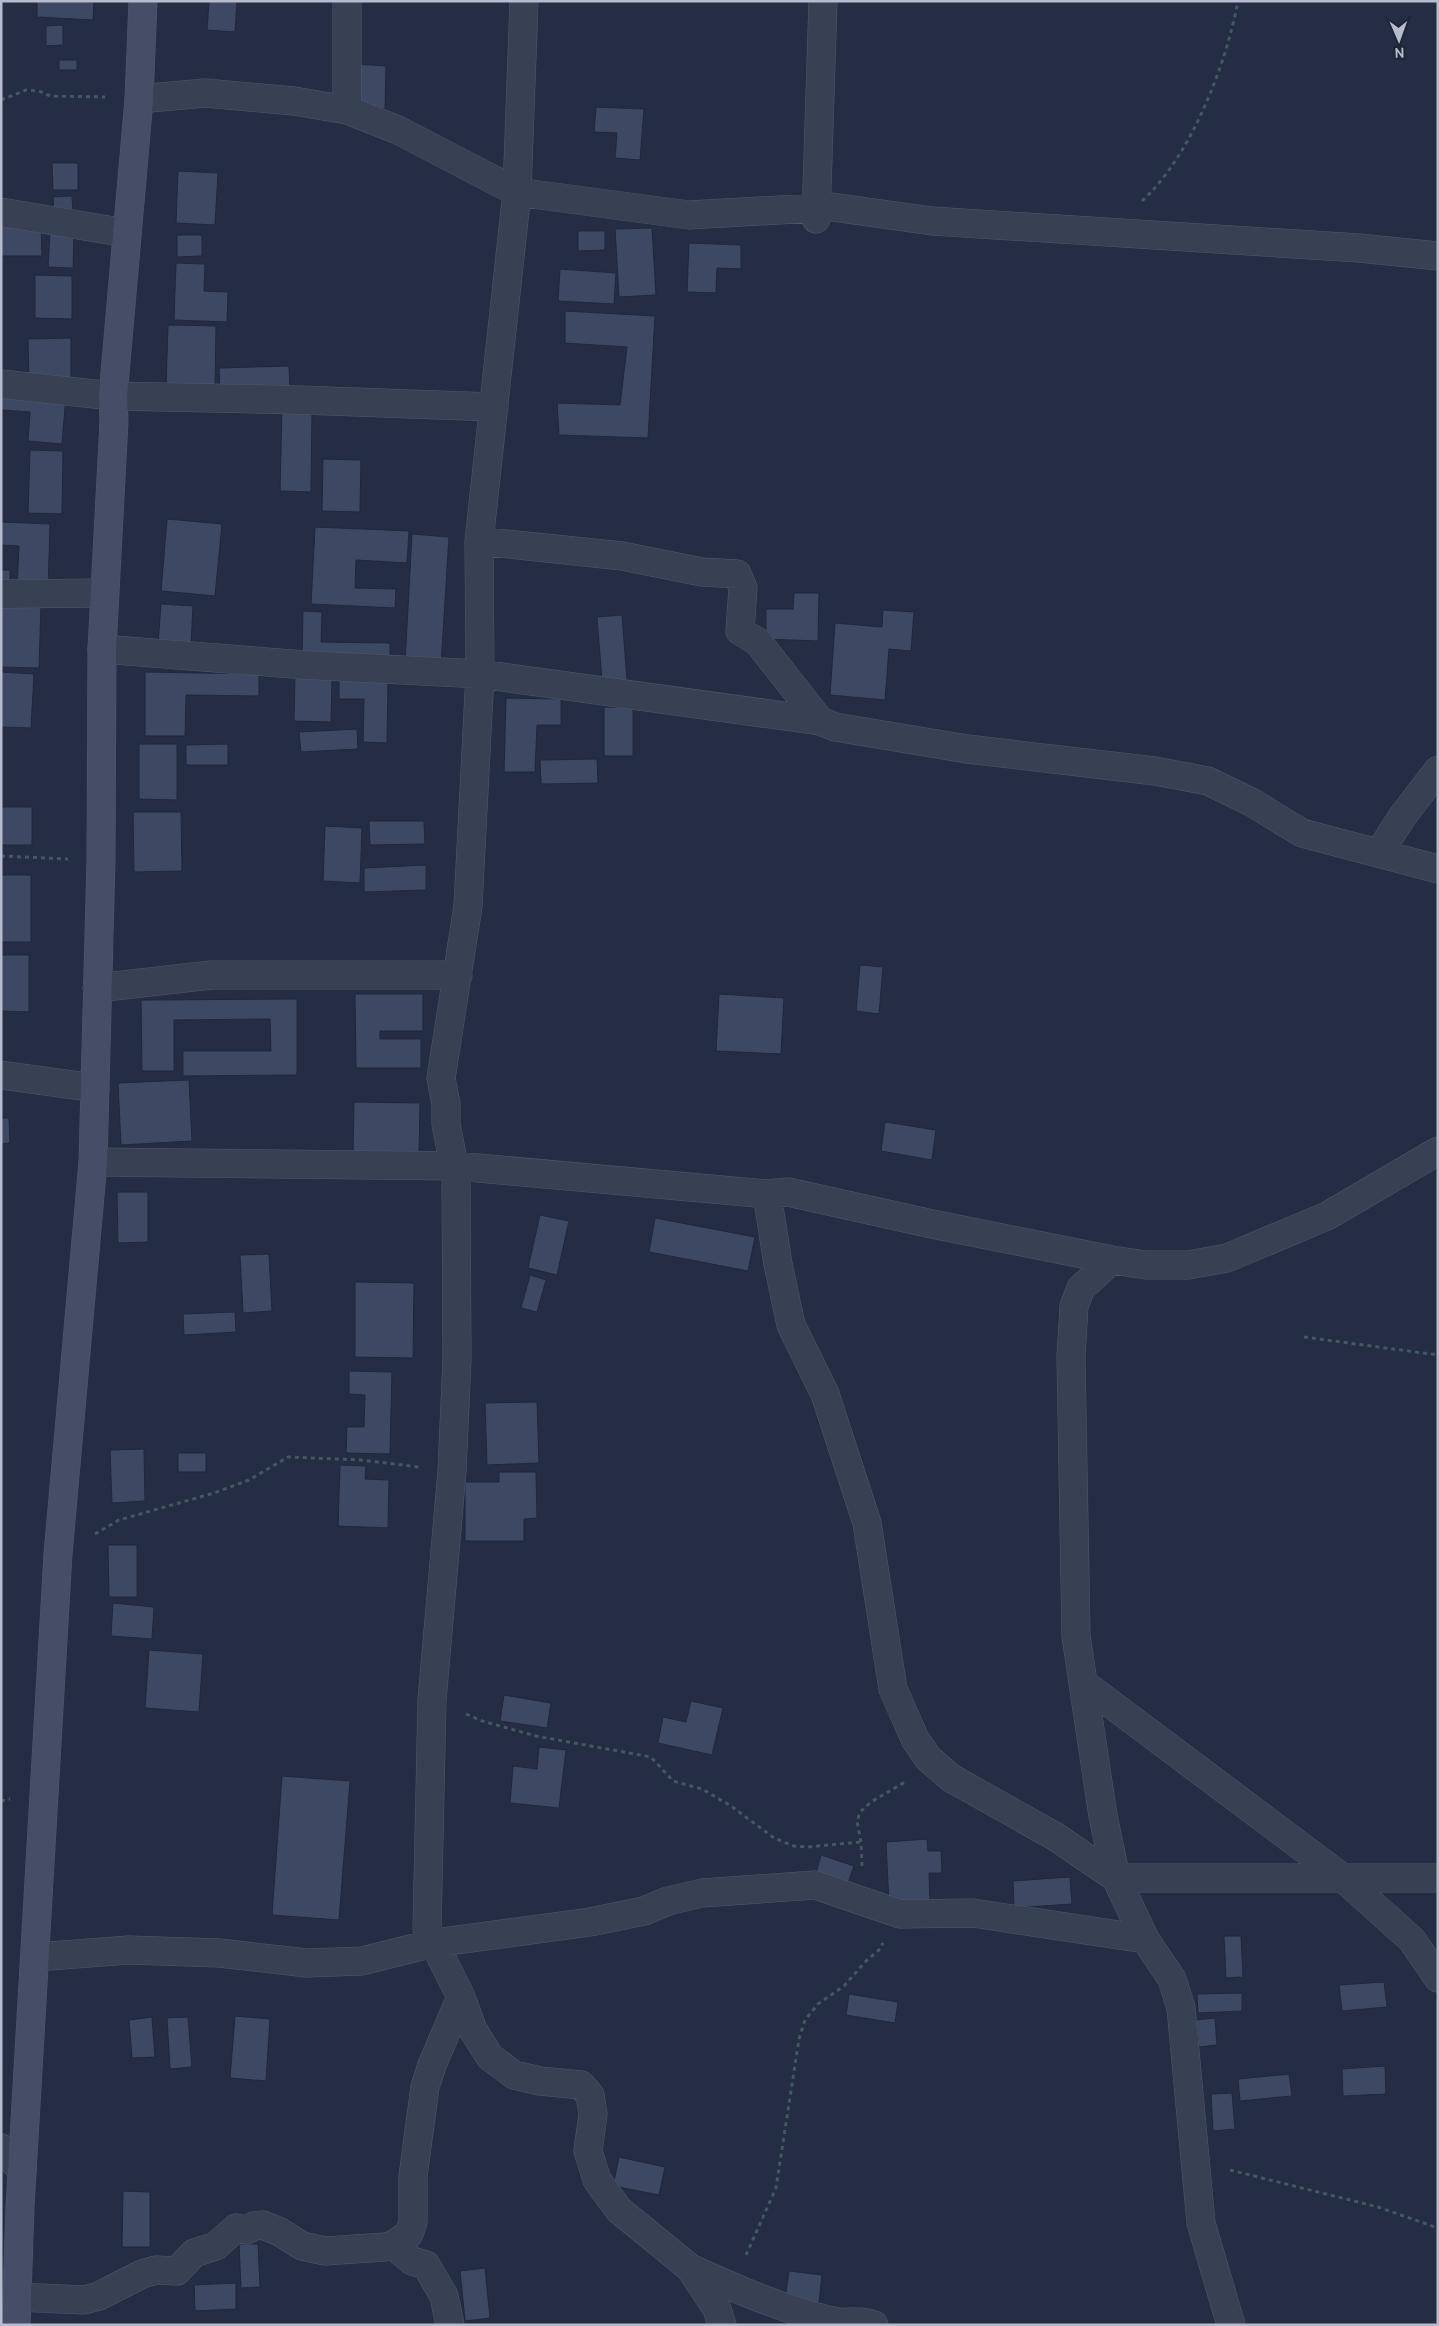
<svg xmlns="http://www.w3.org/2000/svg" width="1439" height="2326" font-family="Cabin,sans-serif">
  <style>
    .building { fill: #3d4862; stroke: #1f273b }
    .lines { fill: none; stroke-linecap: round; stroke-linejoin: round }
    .minor-casing { stroke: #51586b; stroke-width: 29 }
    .secondary-casing { stroke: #51586b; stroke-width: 29 }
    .path { stroke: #41595f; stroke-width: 3; stroke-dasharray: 4 4; stroke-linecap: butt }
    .minor { stroke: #384054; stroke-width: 28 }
    .secondary { stroke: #464e67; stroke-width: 28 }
  </style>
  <rect width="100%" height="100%" fill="#242d44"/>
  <path class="building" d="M37,1h57l-1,19 -56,-3z
    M209,1h28l-2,31 -28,-2z
    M63,25v20l-17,1v-20z
    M59,60h18v10h-18z
    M356,64l30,2 -1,43 -30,-2z
    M596,107l48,2 -4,51 -25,-2 2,-25 -23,-1z
    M52,163h26v27h-25z
    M178,171l40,2 -3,52 -39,-2z
    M72,196l1,17 -19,1 -1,-17z
    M41,223l1,33h-41v-32z
    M652,228l4,67 -37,2 -4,-68z
    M578,231h27v19l-27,1z
    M50,232l24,1 -1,35 -25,-1z
    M177,235h25v21l-25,1z
    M689,243l52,2v24l-24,-1 -1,25 -29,-1z
    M176,263l29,1 -1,27 24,1 -1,30 -53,-2z
    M560,269l56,4 -2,31 -56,-3z
    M35,275l37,1v43l-37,-1z
    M565,311l90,5 -7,122 -89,-3 -2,-32 63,2 7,-58 -62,-4z
    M168,325l48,1 -1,65 -49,-2z
    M71,338v44h-42l-1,-43z
    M289,366l1,24 -70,2 -1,-24z
    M1,391l65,4 -4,49 -34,-3 2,-29 -29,-2z
    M282,409l30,1 -1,82 -31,-1z
    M30,450l33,1 -1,63 -34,-1z
    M323,459l38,1 -1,52 -38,-1z
    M167,519l55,5 -7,72 -54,-5z
    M1,522l49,2 -2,66 -31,-1 2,-43 -18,-1z
    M315,527l94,4 -2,32 -51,-3 -1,28 41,1 -1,19 -84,-4z
    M412,534l37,3 -8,128 -36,-2z
    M1,570h9v18h-9z
    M794,593h25l-1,48 -52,-2v-30h27z
    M1,603l40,2 -2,63 -38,-1z
    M161,604l32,2 -2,39 -33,-1z
    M883,610l31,2 -3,39 -22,-2 -4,51 -55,-5 5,-72 47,4z
    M303,611l19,1 -1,30 69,1v18l-88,-1z
    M622,615l5,65 -25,1 -5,-64z
    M1,672l33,2 -3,54 -30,-1z
    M145,672l114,2v22l-73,-1 -1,41h-40z
    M295,676h37l-1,46 -37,-1z
    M339,679h49l-1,64 -24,-1 1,-43h-25z
    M506,698l55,1v26h-24l-2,47h-31z
    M604,707l29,1v48h-29z
    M357,729l1,20 -57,3 -2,-20z
    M139,744h38v56l-38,-1z
    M228,744v21h-42v-20z
    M597,759l1,24 -57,1 -1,-24z
    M1,807h31v38h-31z
    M133,812h48l1,59 -48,1z
    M369,821h55l1,23 -55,1z
    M325,826l37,2 -2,55 -37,-2z
    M426,865v25l-62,2v-24z
    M1,875h30v67h-30z
    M1,955h28v57l-28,-1z
    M860,965l23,2 -4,47 -23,-3z
    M355,994h68v37h-43v8h41v29h-65z
    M719,994l65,4 -3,56 -65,-3z
    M297,999v76l-114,1v-25h88l-1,-32 -96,1v51h-32l-1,-71z
    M189,1080l3,61 -71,4 -3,-62z
    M354,1102l66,1 -1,52 -66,-1z
    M1,1118h8l1,25 -9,1z
    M885,1122l51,8 -4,30 -51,-9z
    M117,1192h31v50l-30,1z
    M540,1215l29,6 -12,54 -29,-7z
    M655,1218l100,19 -7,34 -99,-19z
    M269,1254l3,57 -29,2 -3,-58z
    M530,1275l16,5 -9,32 -16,-4z
    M355,1282l59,1 -1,75 -58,-1z
    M235,1312l1,20 -52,3 -1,-21z
    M349,1371l43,1 -2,82 -44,-1 1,-26h17l1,-32 -16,-1z
    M537,1402l2,61 -52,2 -2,-62z
    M144,1449l1,52 -33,2 -2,-53z
    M178,1453h28v19h-28z
    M340,1465l26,1 -1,13 24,1 -1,48 -50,-2z
    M499,1472h37l1,46 -13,1v22h-59v-59h34z
    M108,1545h29v52h-28z
    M113,1603l41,4 -2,32 -41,-3z
    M149,1650l54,4 -4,58 -54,-4z
    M504,1695l47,8 -4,25 -47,-7z
    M691,1701l32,7 -11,47 -54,-12 5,-26 23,5z
    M539,1747l27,3 -7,58 -49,-5 3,-37 24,3z
    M282,1776l68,5 -11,139 -67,-5z
    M927,1839l1,12h13l1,22h-13l1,29 -41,2 -3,-62z
    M821,1855l33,11 -6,17 -32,-10z
    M1070,1877l2,27 -58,4 -1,-27z
    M1224,1936h17l2,41 -17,1z
    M1384,1982l3,25 -45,4 -3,-26z
    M1242,1993v18l-44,2 -1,-19z
    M849,1994l49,8 -3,21 -49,-8z
    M235,2016l35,3 -4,62 -36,-3z
    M152,2017l3,40 -23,1 -3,-38z
    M188,2017l4,50 -22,2 -3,-51z
    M1215,2018l2,27 -18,2 -3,-27z
    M1385,2066l1,28 -43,2 -1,-27z
    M1289,2074l3,22 -52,5 -2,-22z
    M1232,2093l3,36 -22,2 -2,-37z
    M619,2157l46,10 -6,28 -46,-9z
    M123,2191l27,1v55h-28z
    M239,2244h19l2,43 -19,1z
    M485,2268l5,50 -25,3 -5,-50z
    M789,2271l33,4 -3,28 -34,-4z
    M236,2283v26l-41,2 -1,-26z"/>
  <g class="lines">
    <g class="minor-casing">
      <path id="minor" d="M524,1l-7,191 -38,349 1,133 -12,232 -27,172 5,26v20l10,52 1,183 -5,112 -20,229 -5,229 34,68 12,33 17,27 24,18 26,6 41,4 9,10 3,19 -5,37 9,29 22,30 71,58 27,41 5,16
        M139,99l66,-6 89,8 53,9 51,20 119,62 172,23 143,-8 100,14 427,27 79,8
        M347,110v-109
        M1,212l125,21
        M816,219l7,-218
        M1,384l112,12 187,4 194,7
        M479,541l143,15 80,16 35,2 6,14 -3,43 18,11 62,79
        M1,594l103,-1
        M102,649l203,16 175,9 340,47 15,6 132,22 188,22 53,10 45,22 49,30 136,36
        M1379,853l23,-36 36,-47
        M97,988l114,-13h247
        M1,1075l94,13
        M93,1162l363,4 311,28 21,-2 144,32 180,36 34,5h42l39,-7 100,-42 111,-65
        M767,1194l11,70 13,61 34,69 42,129 26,166 22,50 13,19 23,20 105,59 60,41 29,61 27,40 9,29 20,215 30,102
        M1112,1260l-31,28 -7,18 -3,51 5,279 27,180 13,62h322
        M1083,1683l260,195 69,62 26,38
        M36,1957l93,-7 90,3 88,10 55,-2 72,-18 156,-21 54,-11 24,-10 34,-8 113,-8 85,29 73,-1 172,26
        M1,2148l21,22
        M393,2245l19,16 14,4 18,31 6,29
        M690,2268c40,18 80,36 123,48 8,2 17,5 26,6 12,1 24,-2 35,3
        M17,2297l67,3 15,-4 43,-22 14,-4 21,1 17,-18 22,-7 20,-18 11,2 7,-4 9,-1 17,7 22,14 23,5 60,-4 8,-2 16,-11 4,-12v-46l12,-89 7,-22 29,-68"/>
    </g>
    <g class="secondary-casing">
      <path id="secondary" d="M16,2325l4,-118 38,-653 35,-392 8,-302 1,-211 12,-228 -1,-25 26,-297 4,-98"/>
    </g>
    <path class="path" d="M1,100l25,-10 13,1 11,5 55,1
      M1142,201c49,-45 84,-136 96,-200
      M1,856l67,3
      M1304,1337l134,18
      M95,1534l24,-14 95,-27 35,-13 39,-23 73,3 58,7
      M466,1714l16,7 54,15 115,21 22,24 29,8 29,17 43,32 20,8 13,1 54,-5
      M1,1801l9,-2
      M862,1866l-1,-24 -4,-20 3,-10 11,-10 34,-20
      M1230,2170l148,37 60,21
      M746,2255l30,-67 23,-149 6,-19 13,-16 26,-18 22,-25 13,-11 4,-7"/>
    <use href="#minor" class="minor"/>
    <use href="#secondary" class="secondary"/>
  </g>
  <rect width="1439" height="2326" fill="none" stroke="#b6bccd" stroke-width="5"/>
  <g transform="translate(1399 40) rotate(178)" stroke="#1d2539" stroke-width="4" paint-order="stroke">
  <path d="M0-4L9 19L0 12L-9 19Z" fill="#b6bccd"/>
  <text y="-8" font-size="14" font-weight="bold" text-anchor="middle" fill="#b6bccd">N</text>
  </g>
</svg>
